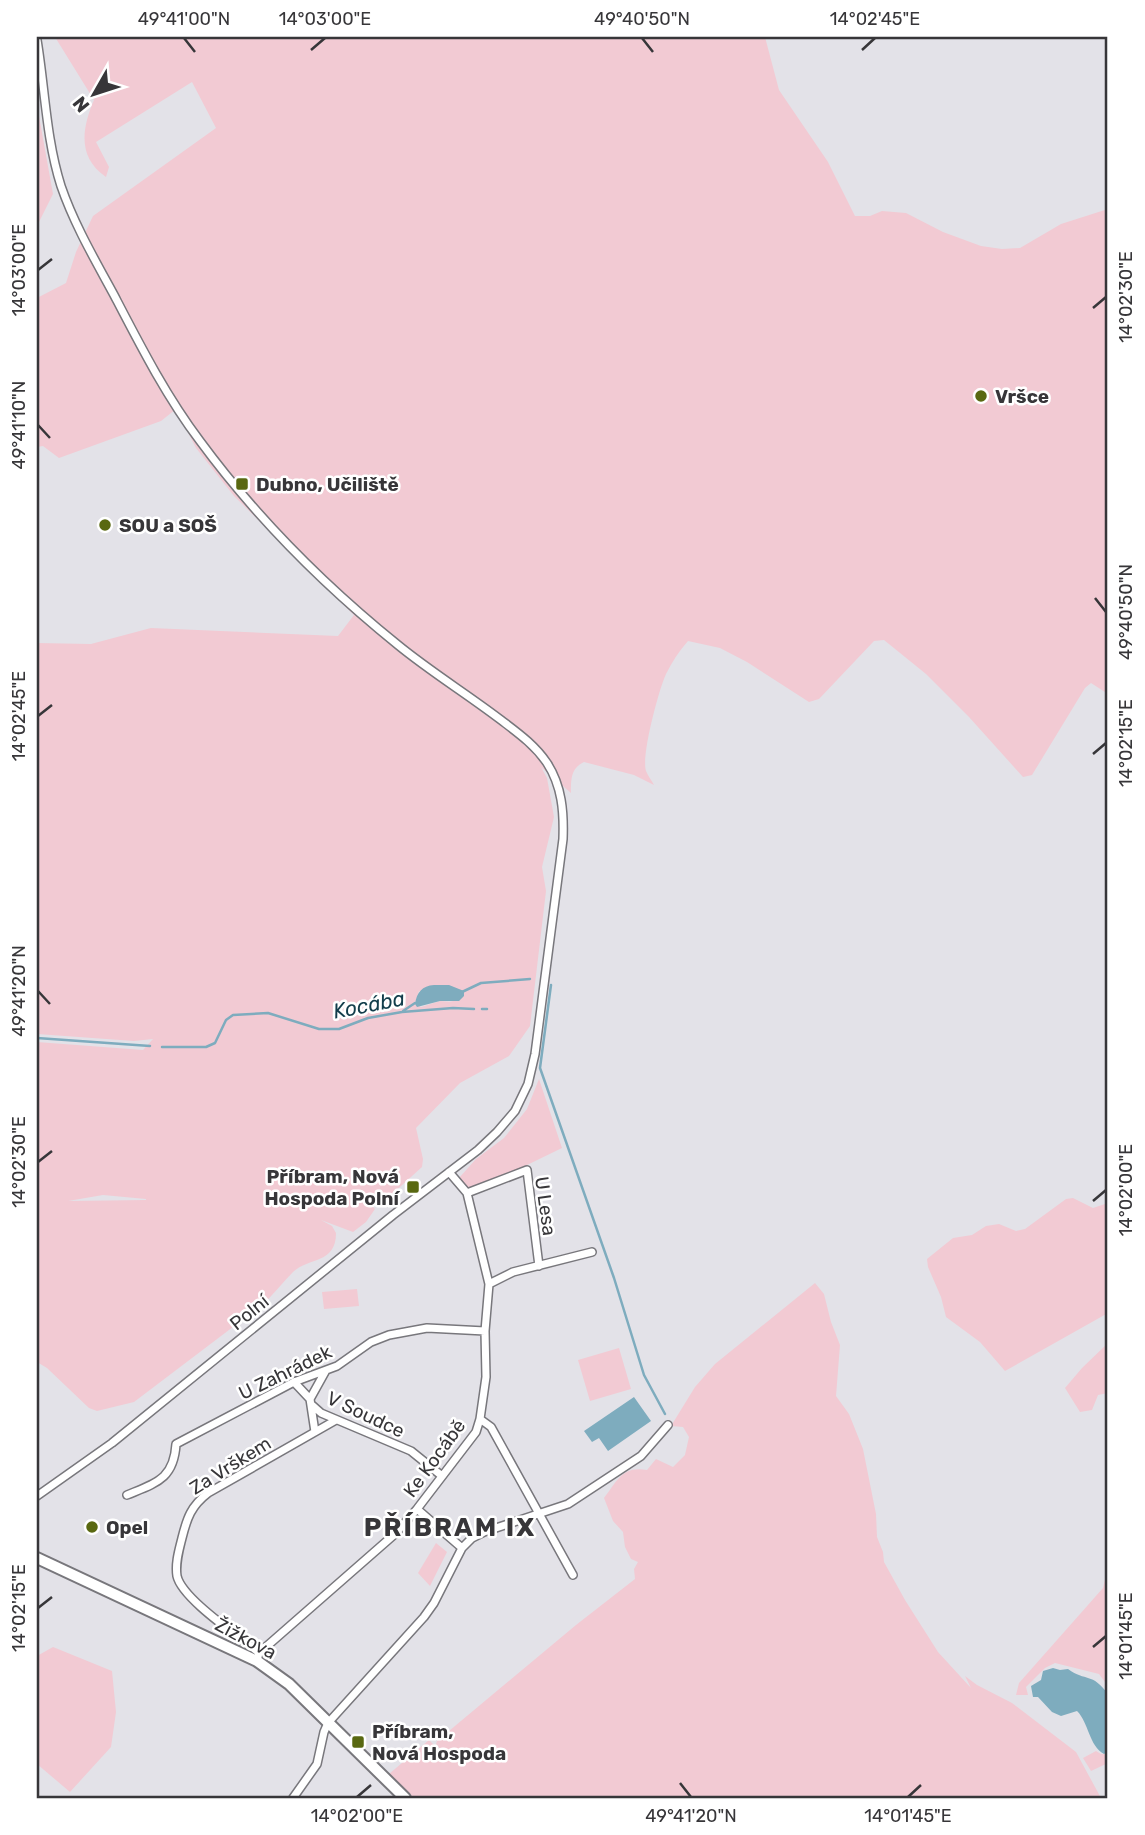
<svg xmlns="http://www.w3.org/2000/svg" width="1145" height="1835" font-family="Rubik,sans-serif">
  <style>
    .green { fill: #f2cad3; fill-rule: evenodd }
    .water { fill: #7eacbe }
    .lines { fill: none; stroke-linecap: round; stroke-linejoin: round }
    .stream { stroke: #7eacbe; stroke-width: 2.5 }
    .street-casing { stroke: #78777c; stroke-width: 10 }
    .secondary-casing { stroke: #78777c; stroke-width: 14 }
    .street { stroke: #fff; stroke-width: 7 }
    .secondary { stroke: #fff; stroke-width: 10 }
    .ticks { fill: none; stroke: #373639; stroke-width: 2.5 }
    .poi-dot { fill: #596811; stroke: #fff; stroke-width: 2.5 }
    .labels { text-anchor: middle; stroke-width: 5; stroke-linejoin: round; paint-order: stroke }
    .poi-label { font-size: 19px; font-weight: bold; fill: #373639; stroke: #fff; text-anchor: start }
    .street-label { font-size: 19px; fill: #373639; stroke: #fff }
    .water-label { font-size: 21px; font-style: italic; fill: #133d4b; stroke: #fff }
    .district-label { font-size: 26px; font-weight: bold; letter-spacing: 2px; fill: #373639; stroke: #fff }
    .neatline { fill: none; stroke: #373639; stroke-width: 2.5 }
    .ticks-label { font-size: 18px; text-anchor: middle; fill: #373639 }
  </style>
  <rect width="100%" height="100%" fill="#e3e2e8"/>
  <path class="green" d="M55,37h710l14,53 49,72 27,54h15l12,-5 24,2 37,19 38,14 21,3 18,-1 41,-24 47,-15v485l-17,-11 -6,5 -53,87 -9,2 -54,-60 -43,-43 -42,-34 -10,1 -55,58 -10,3 -62,-40 -27,-14 -32,-7c-9,10 -16,21 -22,33 -7,15 -25,82 -20,97 2,5 6,10 8,14l-20,-10 -50,-13c-13,6 -13,17 -13,31l-30,-26 6,11 7,39 -12,50 4,24 -16,135 -21,30 -49,27 -44,45 7,31 -1,8 -32,29 -22,6 7,7 -9,13 -13,10 -32,-12 11,6 4,7c0,31 -27,24 -43,39 -11,11 -20,23 -31,33l-128,97 -37,9 -8,-3 -42,-40 -10,-6v-320l106,8 10,-11 -19,2 -97,-7v-391l54,1 60,-16 187,8 16,-21 -120,-119 -38,-48 -20,-39 -15,12 -102,37 -16,-12 -6,1v-149l29,-15 10,-31 17,-36 123,-88 -24,-46 -96,60 13,25 -3,10c-29,-20 -24,-49 -12,-77zM419,991l34,11 -13,-1 -19,6 -6,-3zM103,1195l43,4v1l-78,1z
    M37,105l16,89 -16,32z
    M539,1079l23,69 -62,30 -31,11 -10,-11 17,-19 28,-21 23,-29z
    M1073,1198l20,10 15,-5v110l-103,58 -25,-29 -34,-25 -5,-20 -13,-30 -1,-8 26,-21 19,-3 14,-9 13,-2 17,7 9,-2 41,-30z
    M815,1283l9,11 7,28 9,23 -4,51 13,18 14,35 13,65 1,23 6,15 1,10 21,38 33,52 33,36 -6,-12 12,9 35,18 64,49 25,46h-687l-25,-24 40,-34 22,22 -15,-18 1,-3 139,-116 59,-46 -1,-10 4,-7 -7,-3 -6,-12 -2,-15 -10,-11 -9,-23c14,-18 18,-32 43,-28l9,-11 17,8 12,-12 4,-18 -6,-10 -12,-1 24,-39 20,-23z
    M357,1289l2,17 -35,3 -2,-17z
    M1108,1343v50l-10,2 -6,15 -12,2 -15,-24 17,-20z
    M619,1348l12,41 -41,12 -12,-41z
    M436,1543l11,9 -17,34 -12,-13z
    M1108,1567v119l-9,-12 -44,-11 -10,5 -19,19 2,8h-12l3,-12 84,-95z
    M53,1647l59,24 4,41 -5,35 -41,45 -33,-28v-108z
    M1096,1751l5,3h7v9l-17,8 -8,-13z"/>
  <path class="water" d="M434,985h15l15,6v5l-5,5h-19l-23,6 -2,-3c2,-12 7,-18 19,-19z
    M634,1397l17,24 -43,30 -9,-13 -7,4 -8,-11z
    M1053,1668l7,2 8,-1c18,13 24,3 40,25v58l-4,2c-15,-8 -15,-31 -27,-43l-16,5 -9,-4 -14,-15h-5l-2,-11 10,-6 2,-9z"/>
  <g class="lines">
    <path class="stream" d="M551,985l-11,83 74,210 30,97 21,39
      M462,992l19,-9 49,-4
      M482,1009h5
      M403,1011l12,-8
      M37,1038l113,8
      M162,1047h44l9,-4 11,-23 7,-5 35,-2 51,16h20l29,-11 34,-6 51,-4 21,1"/>
    <g class="street-casing">
      <path id="street" d="M37,40c8,48 9,99 24,146 13,38 34,74 53,109 26,50 52,101 86,146 56,76 125,145 198,204 33,27 69,49 103,75 17,13 34,25 46,43 15,23 17,49 16,76l-28,215 -7,30 -13,27 -18,21 -19,18 -85,65 -281,228 -75,53
        M467,1193l60,-23 12,96
        M489,1284l24,-12 79,-20
        M294,1382l16,17 5,33
        M310,1399l15,-27
        M312,1405l9,8 90,38 31,25
        M480,1419l11,8 82,148
        M127,1495c29,-12 47,-16 49,-51l118,-62 43,-16 34,-24 18,-7 38,-7 58,3
        M417,1509l45,39
        M259,1653c-19,-16 -77,-54 -82,-77 -2,-13 2,-26 5,-38 5,-20 9,-32 26,-45l128,-73
        M257,1661l2,-8 137,-120 21,-24 59,-77 4,-13 6,-42 -1,-46 4,-47 -22,-91 -18,-21
        M293,1798l24,-34 7,-32 4,-9 96,-106 10,-14 28,-55 10,-10 12,-6 84,-28 73,-48 27,-31"/>
    </g>
    <g class="secondary-casing">
      <path id="secondary" d="M37,1558l220,103 32,23 116,114"/>
    </g>
    <use href="#street" class="street"/>
    <use href="#secondary" class="secondary"/>
  </g>
  <path class="ticks" d="M184,38l11,14M642,38l11,14M311,50l14,-12M862,50l13,-12M38,270l14,-11M1093,308l13,-11M38,425l12,13M1095,598l11,14M38,716l14,-11M1093,754l13,-11M38,991l12,13M38,1162l14,-11M1093,1201l13,-11M38,1608l14,-11M1093,1647l13,-11M680,1783l11,14M357,1797l14,-12M908,1797l13,-12"/>
  <g class="poi-dot">
    <circle cx="981" cy="396" r="7"/>
    <rect x="235" y="477" width="14" height="14" rx="3.5"/>
    <circle cx="105" cy="525" r="7"/>
    <rect x="406" y="1180" width="14" height="14" rx="3.5"/>
    <circle cx="92" cy="1527" r="7"/>
    <rect x="351" y="1735" width="14" height="14" rx="3.5"/>
  </g>
  <g class="labels">
    <g class="poi-label">
      <text x="995" y="403">Vršce</text>
      <text x="256" y="491">Dubno, Učiliště</text>
      <text x="119" y="532">SOU a SOŠ</text>
      <text x="399" y="1183" text-anchor="end">Příbram, Nová<tspan x="399" dy="22">Hospoda Polní</tspan></text>
      <text x="106" y="1534">Opel</text>
      <text x="372" y="1738">Příbram,<tspan x="372" dy="22">Nová Hospoda</tspan></text>
    </g>
    <g class="street-label">
      <text transform="translate(546 1206) rotate(82)" y="7">U Lesa</text>
      <text transform="translate(249 1312) rotate(-39)" y="7">Polní</text>
      <text transform="translate(285 1372) rotate(-26)" y="7">U Zahrádek</text>
      <text transform="translate(366 1414) rotate(25)" y="7">V Soudce</text>
      <text transform="translate(434 1458) rotate(-54)" y="7">Ke Kocábě</text>
      <text transform="translate(230 1465) rotate(-32)" y="7">Za Vrškem</text>
      <text transform="translate(246 1638) rotate(28)" y="7">Žižkova</text>
    </g>
    <g class="water-label">
      <text transform="translate(369 1005) rotate(-11)" y="7">Kocába</text>
    </g>
    <g class="district-label">
      <text x="450" y="1536">PŘÍBRAM IX</text>
    </g>
  </g>
  <rect width="1145" height="1835" fill="none" stroke="#ffffff" stroke-width="77"/>
  <g transform="translate(94 94) rotate(231)" stroke="#ffffff" stroke-width="5" paint-order="stroke">
  <path d="M0-5L12 26L0 18L-12 26Z" fill="#373639"/>
  <text y="-10" font-size="19" font-weight="bold" text-anchor="middle" fill="#373639">N</text>
  </g>
  <rect x="38" y="38" width="1068" height="1759" class="neatline"/>
  <g class="ticks-label">
    <text x="184" y="25">49°41'00"N</text>
    <text x="325" y="25">14°03'00"E</text>
    <text x="642" y="25">49°40'50"N</text>
    <text x="875" y="25">14°02'45"E</text>
    <text transform="translate(19 270) rotate(-90)" y="6">14°03'00"E</text>
    <text transform="translate(1126 297) rotate(-90)" y="6">14°02'30"E</text>
    <text transform="translate(19 425) rotate(-90)" y="6">49°41'10"N</text>
    <text transform="translate(1126 612) rotate(-90)" y="6">49°40'50"N</text>
    <text transform="translate(19 716) rotate(-90)" y="6">14°02'45"E</text>
    <text transform="translate(1126 743) rotate(-90)" y="6">14°02'15"E</text>
    <text transform="translate(19 991) rotate(-90)" y="6">49°41'20"N</text>
    <text transform="translate(19 1162) rotate(-90)" y="6">14°02'30"E</text>
    <text transform="translate(1126 1190) rotate(-90)" y="6">14°02'00"E</text>
    <text transform="translate(19 1608) rotate(-90)" y="6">14°02'15"E</text>
    <text transform="translate(1126 1636) rotate(-90)" y="6">14°01'45"E</text>
    <text x="357" y="1822">14°02'00"E</text>
    <text x="691" y="1822">49°41'20"N</text>
    <text x="908" y="1822">14°01'45"E</text>
  </g>
</svg>
